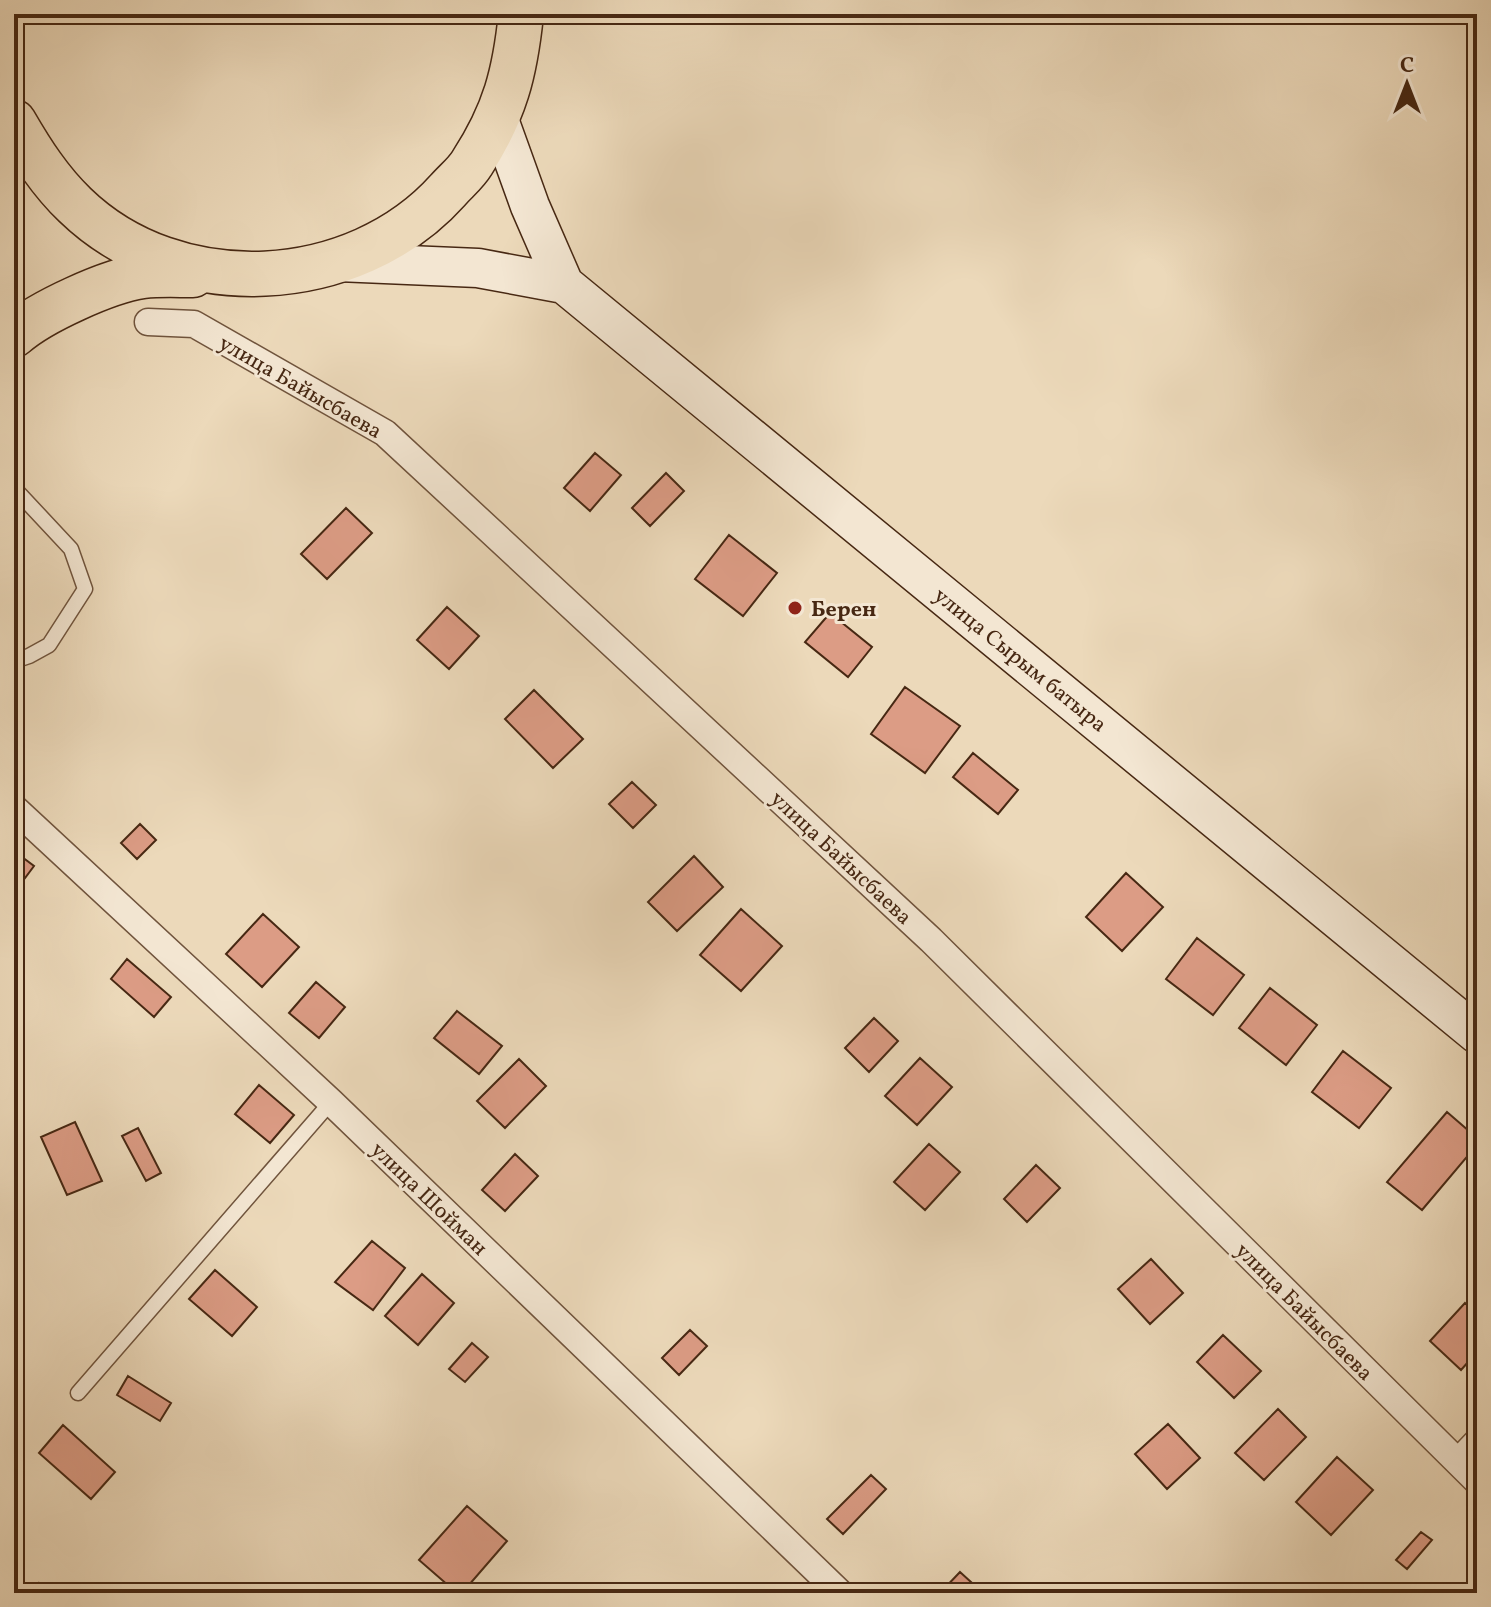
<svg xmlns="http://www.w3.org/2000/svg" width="1491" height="1607" font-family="Vollkorn,serif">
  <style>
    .building { fill: #dc9c85; stroke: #472813; stroke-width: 2 }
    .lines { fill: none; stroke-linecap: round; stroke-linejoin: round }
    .lane-casing { stroke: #70543d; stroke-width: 17 }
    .street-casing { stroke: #70543d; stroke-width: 29 }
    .secondary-casing { stroke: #472813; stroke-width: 41 }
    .highway-casing { stroke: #472813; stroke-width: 47 }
    .lane { stroke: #f3e6d2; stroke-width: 14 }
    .street { stroke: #f3e6d2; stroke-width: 26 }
    .secondary { stroke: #f3e6d2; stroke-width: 38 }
    .highway { stroke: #ecd9ba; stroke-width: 44 }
    .poi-dot { fill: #8f2418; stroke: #f3e6d2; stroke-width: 3 }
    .labels { text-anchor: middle; stroke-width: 6; stroke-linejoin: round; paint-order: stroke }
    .street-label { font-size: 22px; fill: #472813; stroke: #f3e6d2 }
    .poi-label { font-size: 22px; font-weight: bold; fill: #472813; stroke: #f3e6d2; text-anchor: start }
  </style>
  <rect width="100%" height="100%" fill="#ecd9ba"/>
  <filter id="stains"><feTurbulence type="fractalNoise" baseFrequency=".0025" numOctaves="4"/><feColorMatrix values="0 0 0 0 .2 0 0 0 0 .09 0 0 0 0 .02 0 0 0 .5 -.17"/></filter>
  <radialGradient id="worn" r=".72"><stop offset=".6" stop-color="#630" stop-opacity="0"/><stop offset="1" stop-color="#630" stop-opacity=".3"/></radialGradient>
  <path class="building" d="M595,453l26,22 -31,36 -26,-23z
    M666,473l18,18 -34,35 -18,-18z
    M346,508l26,25 -45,46 -26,-25z
    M729,535l48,38 -34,43 -48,-37z
    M447,607l32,29 -30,33 -32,-29z
    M830,613l42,34 -24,30 -43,-35z
    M905,687l55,39 -35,47 -54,-39z
    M534,690l49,49 -30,29 -48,-49z
    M973,753l45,37 -20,24 -45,-37z
    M632,782l24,23 -23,23 -24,-24z
    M140,824l16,16 -19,19 -16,-16z
    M14,851l20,15 -15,20 -5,-4z
    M694,856l29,31 -46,44 -29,-29z
    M1126,873l37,34 -41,44 -36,-34z
    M741,909l41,37 -41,45 -41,-36z
    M263,914l36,33 -37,40 -36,-33z
    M1197,938l47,37 -31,40 -47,-36z
    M127,959l44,38 -17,20 -43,-38z
    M316,982l29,25 -26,31 -30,-25z
    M1270,988l47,37 -31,40 -47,-37z
    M457,1011l45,35 -23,28 -45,-36z
    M874,1018l24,23 -29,31 -24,-24z
    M1343,1051l48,37 -32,40 -47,-36z
    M920,1058l32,29 -35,38 -32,-29z
    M519,1059l27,27 -41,42 -28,-27z
    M259,1085l35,30 -24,28 -35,-29z
    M1447,1112l30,26v7l-55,65 -35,-28z
    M75,1122l27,59 -35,14 -26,-58z
    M138,1128l23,45 -15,8 -24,-45z
    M929,1144l31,28 -35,38 -31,-28z
    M515,1154l23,22 -33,35 -23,-21z
    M1036,1165l24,23 -33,34 -23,-23z
    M372,1241l33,27 -32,42 -38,-28z
    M1151,1259l32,34 -33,31 -32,-35z
    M215,1270l42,37 -25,29 -43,-37z
    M422,1274l32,29 -36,42 -33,-29z
    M1465,1303l12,11v38l-16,18 -31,-29z
    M690,1330l17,16 -28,29 -17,-17z
    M1223,1335l38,36 -27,27 -37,-36z
    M472,1343l16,14 -23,25 -16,-13z
    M128,1376l43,27 -11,18 -43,-26z
    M1278,1409l28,28 -42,43 -29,-27z
    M1168,1424l32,34 -33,31 -32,-35z
    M63,1425l52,47 -24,27 -52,-46z
    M1337,1457l36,33 -42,45 -35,-33z
    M871,1475l15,14 -43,45 -16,-15z
    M467,1506l40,35 -45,52h-5l-38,-33z
    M1421,1532l11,8 -25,29 -11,-9z
    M960,1572l23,21h-43z
    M39,1583l13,10h-21z"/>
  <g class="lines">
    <g class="lane-casing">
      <path id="lane" d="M14,488l57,61 14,40 -36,56 -20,11 -15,5
        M78,1393l253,-291"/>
    </g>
    <g class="street-casing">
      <path id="street" d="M148,322l46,2 191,109 546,507 546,541
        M14,808l317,294 509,491
        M1458,1462l19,-20"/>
    </g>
    <g class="secondary-casing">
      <path id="secondary" d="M498,117l32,89 34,78
        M338,262l140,6 86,16 913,750"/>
    </g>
    <g class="highway-casing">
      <path id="highway" d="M14,122c18,31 36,59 61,83 102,99 280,89 373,-15 8,-9 18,-17 24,-27 33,-51 43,-90 49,-149
        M14,335c26,-23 94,-54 129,-59 16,-2 34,-1 50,-1"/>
    </g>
    <use href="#lane" class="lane"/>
    <use href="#street" class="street"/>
    <use href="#secondary" class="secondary"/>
    <use href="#highway" class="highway"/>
  </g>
  <circle class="poi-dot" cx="795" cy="608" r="8"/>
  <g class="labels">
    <g class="street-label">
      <text transform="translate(301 386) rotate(30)" y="8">улица Байысбаева</text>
      <text transform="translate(1021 659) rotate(39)" y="8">улица Сырым батыра</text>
      <text transform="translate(842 857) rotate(43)" y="8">улица Байысбаева</text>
      <text transform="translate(430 1198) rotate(44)" y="8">улица Шойман</text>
      <text transform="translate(1305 1311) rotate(45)" y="8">улица Байысбаева</text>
    </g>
    <g class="poi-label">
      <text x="811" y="616">Берен</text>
    </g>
  </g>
  <rect width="1491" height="1607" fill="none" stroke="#ecd9ba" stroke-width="48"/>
  <rect x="16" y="16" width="1459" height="1575" fill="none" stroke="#472813" stroke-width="4"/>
  <rect x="24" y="24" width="1443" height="1559" fill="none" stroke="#472813" stroke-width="2"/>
  <g transform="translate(1407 84)" stroke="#f3e6d2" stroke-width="6" paint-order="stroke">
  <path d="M0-6L14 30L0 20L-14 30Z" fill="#472813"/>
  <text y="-12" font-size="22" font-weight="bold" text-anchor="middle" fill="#472813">С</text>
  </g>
  <rect width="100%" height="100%" filter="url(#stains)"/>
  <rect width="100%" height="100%" fill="url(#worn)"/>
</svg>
